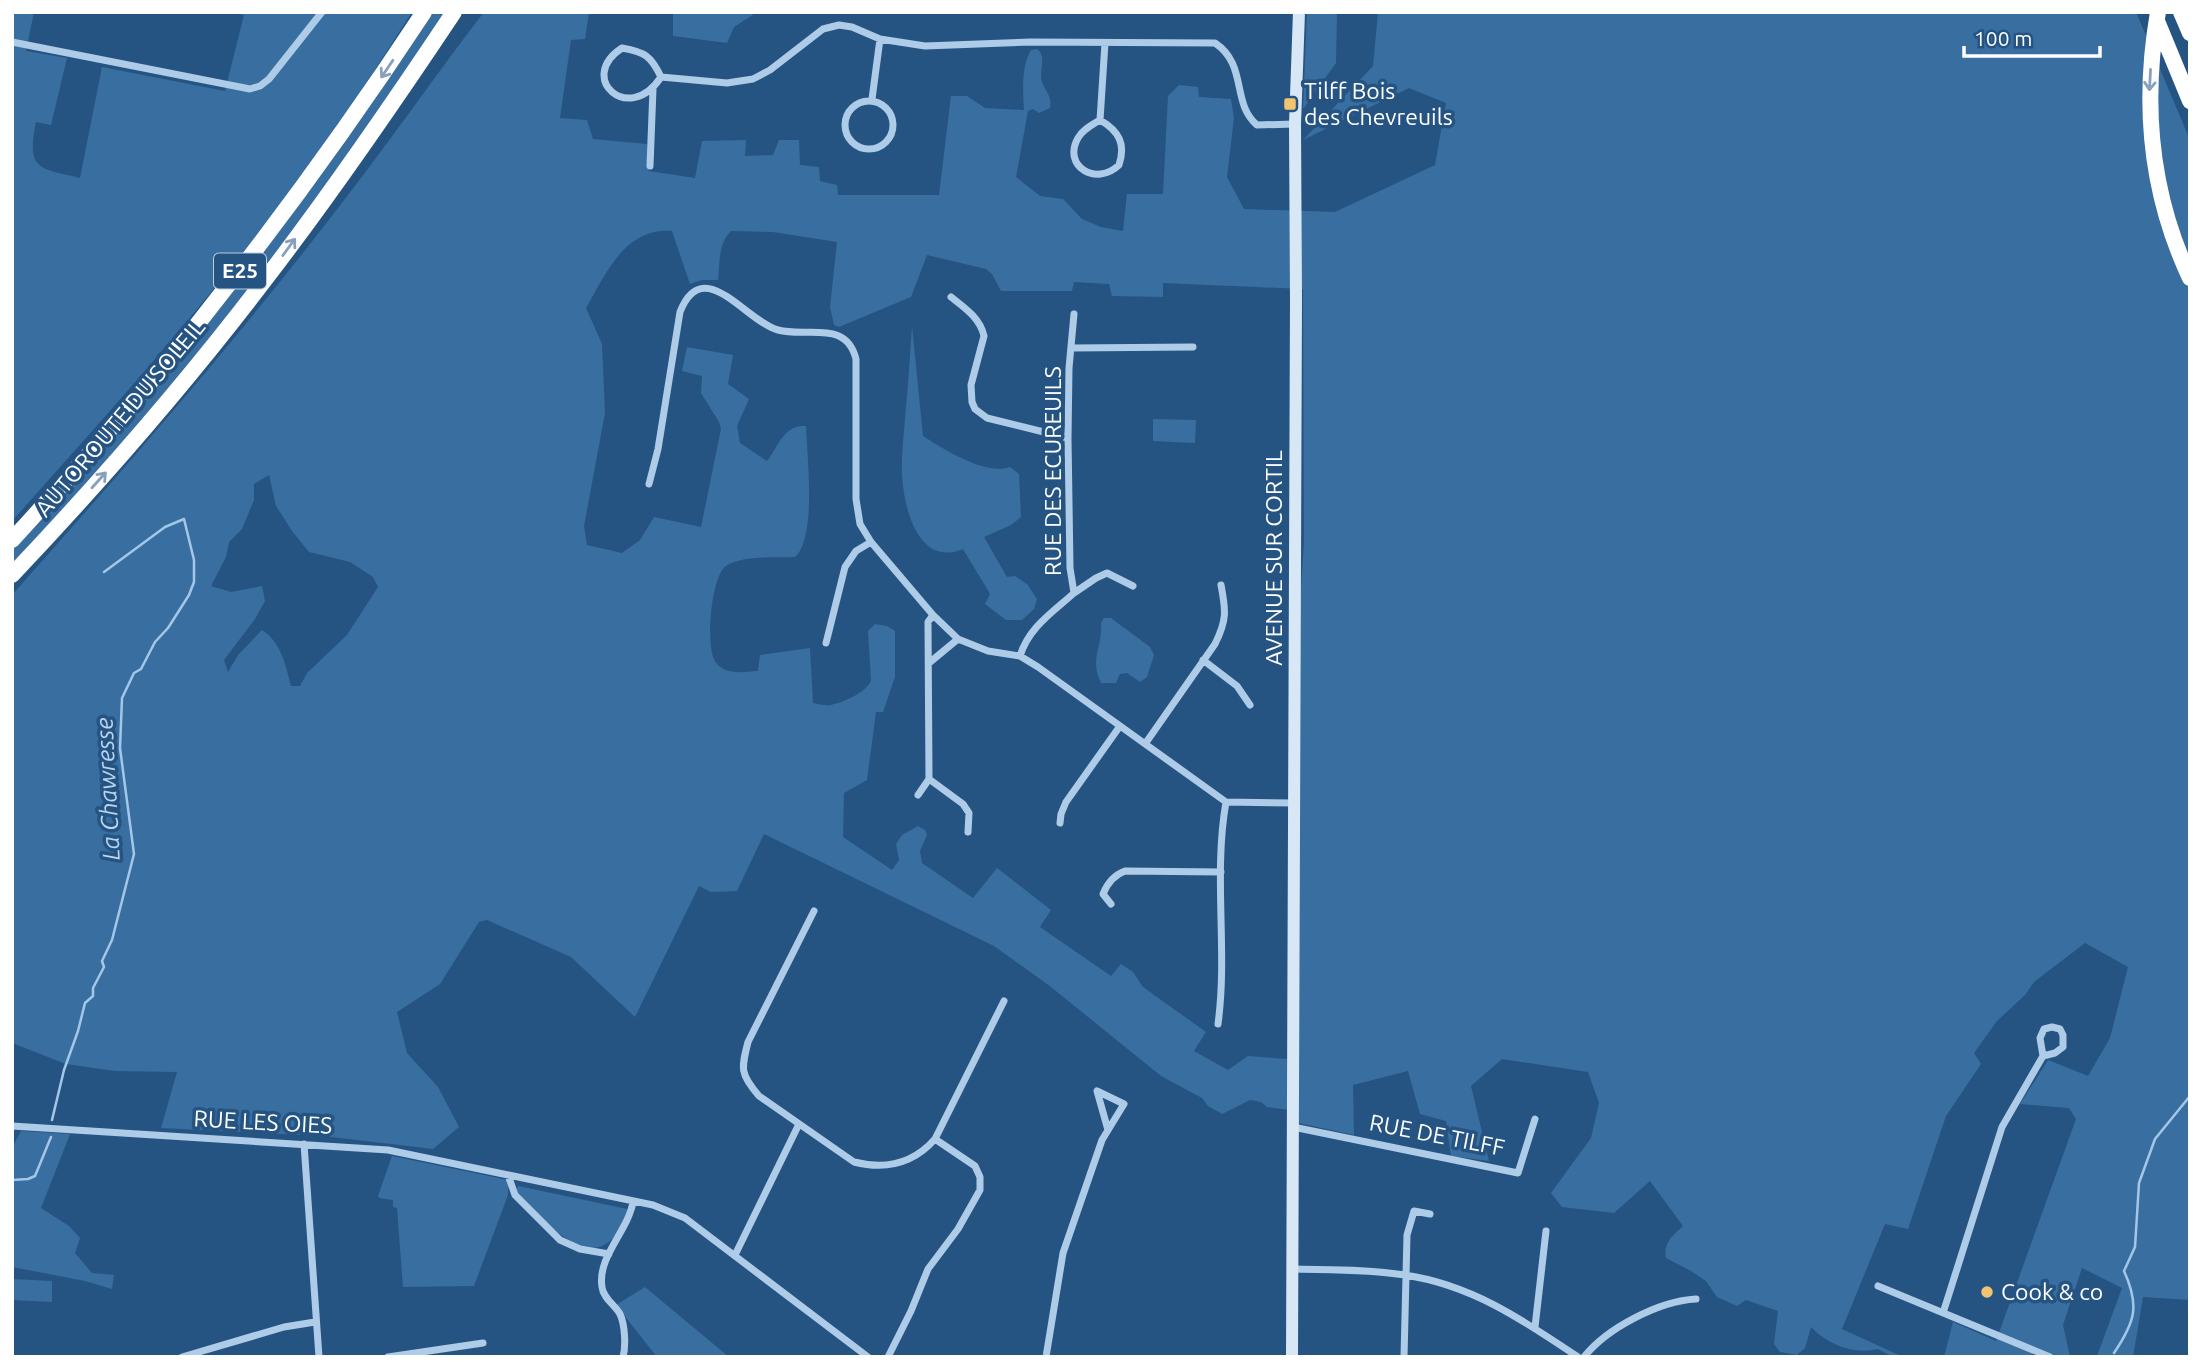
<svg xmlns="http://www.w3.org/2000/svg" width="2202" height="1369" font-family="Ubuntu,sans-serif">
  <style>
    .green { fill: #396ea0; fill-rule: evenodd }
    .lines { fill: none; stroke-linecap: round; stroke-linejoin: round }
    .stream { stroke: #a2c7e8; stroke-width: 2.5 }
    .street { stroke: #aecce7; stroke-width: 7 }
    .secondary { stroke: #d8e7f6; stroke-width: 12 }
    .highway { stroke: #fff; stroke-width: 16 }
    .oneway { stroke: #87a1bb }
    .poi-dot { fill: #f1c472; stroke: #255483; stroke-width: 2.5 }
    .labels { text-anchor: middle; stroke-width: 7; stroke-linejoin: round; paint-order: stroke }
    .shield { fill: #255483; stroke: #beccda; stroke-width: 2 }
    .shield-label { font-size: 21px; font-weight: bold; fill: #fff }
    .poi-label { font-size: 23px; fill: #fff; stroke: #255483; text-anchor: start }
    .street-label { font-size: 23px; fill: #fff; stroke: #255483 }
    .water-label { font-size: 24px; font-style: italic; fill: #b9d5ef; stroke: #255483 }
  </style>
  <rect width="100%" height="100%" fill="#255483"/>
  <path class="green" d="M12,12h22l-8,39 41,7 -16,67 -15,-3c-10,49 3,46 44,56l22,-111 123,24 19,-76 -13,-3h181c-46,73 -95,146 -148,214 -79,102 -166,199 -252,295z
    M432,12h15l-116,168 -135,179 -184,209v-19l14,-14z
    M484,12h105l-4,27 -14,1 -11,78 27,2 6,19 54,5 2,27 46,7 7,-37 44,-1 -1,16 28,-1 6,-15h20l1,25 19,2 1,14 17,4 1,10h101l12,-99h16l18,12 39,2c-1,-18 -3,-44 7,-60l6,-1c11,9 1,21 5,33 4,10 10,14 8,26l-11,5 -6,-4 -5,2 -12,66 24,19 23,3 19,20 19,8 22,4 4,-37h36l5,-98 11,-11 19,2 1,10 32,2 3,19 -7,59 17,32 91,3 100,-47 11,-62 -37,-15 -106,52 70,-74 5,-54h758l54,128v1160l-47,-3 -10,60 -36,-1 25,-68 -40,-20 -19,57 7,32 -21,-2 -14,-7 -4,9h-87l9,-35 43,19 80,-222 -7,-11 -49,-4 28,-44 40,16 22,-38 18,-71 -43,-24 -51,39 -9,13 -28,26 -23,32 7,11 -35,52 -38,113 -23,-5 -43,105 61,28h-10l-15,-8c-24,6 -50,-4 -67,-22l-6,21 -8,7 -17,-3 -6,-8 4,-33 -32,-11 -9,6 -20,-9 -11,-16 -15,-10 -25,-13c-3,-15 6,-22 17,-32l-33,-45 -36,32 -52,-6 -11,-14 40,-55 8,-35 -11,-31 -86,-13 -31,27 18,75 -38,-5 -5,-35 -26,-7 -12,-43 -55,14 1,50 -55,-12v-503l5,-78 -1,-253 -140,-6v14l-51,-1 -3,-12 -35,-2 -2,9h-71l-9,-17 -6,-5 -59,-14 -16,42 -72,30 -5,-2 -4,-18 7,-65 -64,-10 -42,-1c-13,13 -11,31 -13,49h-16l-12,4 -18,-53c-47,-4 -66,43 -86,77l16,36 3,69 -21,113 3,19 35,8 18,-13 14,-23 47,10 20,-98 -2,-7 -18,-29 1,-17 -20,-5 5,-24 46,8 -5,29 21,15 -12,27 3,17 27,18c11,-14 17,-37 39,-35 1,29 11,112 -11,131 -21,1 -51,-2 -69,9 -15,9 -22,86 -9,98 10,11 27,8 41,7l2,-16 50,-7 3,55c6,1 12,3 18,2 13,-3 34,-12 40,-24l-3,-50 7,-7 12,2 8,5v46l-12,35h-7l-9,68 -23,13 -1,44 49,33 7,-10 -3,-16 6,-9 16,-9 7,4 2,5 -7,16 2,12 51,35 24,-30 54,42 -11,17 71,49 10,-12 12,8 10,15 63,45 -12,19 34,19 20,-14 39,3 3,51 -23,-3 -6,-5 -11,-2 -28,14 -14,-8 -6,-8 -41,-22 -110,-89 -57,-41 -230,-112 -27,57 -26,1 -12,-6 -64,131 -64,-60 -84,-37 -8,2 -39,62 -43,28 10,41 31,34 21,40 -26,22 -110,-13 -162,-8 16,-56 -62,-1 -49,-7 -54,-21v-448c112,-126 223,-253 326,-387 50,-64 96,-131 146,-196zM269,475l7,31 16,25 17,21 41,10 23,15 5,10 -31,48 -40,38 -7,13h-9c-5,-20 -10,-44 -29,-56l-24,25 -10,17 -4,-12 31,-41 10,-18 -3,-15 -31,6 -20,-6 15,-29 3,-15 13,-13 12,-29v-16z
    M673,12h84l-23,15 -7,16 -54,-7z
    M1307,12h30l-1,51 -33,46z
    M912,326l11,110c20,13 63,40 87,31l9,7 2,43 -10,8 -27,12 23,40 8,-1 12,8 10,15 -3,10 -12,11h-16l-21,-16 5,-10 -27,-45c-45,19 -60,-42 -61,-77 -1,-18 2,-36 3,-54 3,-31 5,-61 7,-92z
    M1153,419l43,1 -1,23 -42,-2z
    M1104,618h7l39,29 4,8 -7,22 -7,5 -13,-9 -7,1 -4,9h-15c-12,-24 2,-37 0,-60z
    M21,1131l49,3 -29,74 28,18 11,12 -5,15 17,20 22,2 -2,14 -27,-8 -73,-14v-119z
    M392,1156l116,24v15l-34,91 -71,1 -6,-79 -4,-1v-7l-14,-2 -1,-2z
    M518,1186l109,23v4c-4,9 -8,21 -17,28 -30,26 -74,-30 -94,-49z
    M12,1279l40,2v21l-40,-2z
    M645,1287l84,70h-72l-41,-52z"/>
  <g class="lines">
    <path class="stream" d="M52,1120l12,-50 14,-39 7,-28 8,-7v-8l11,-21 -2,-6 10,-21 22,-86 -14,-106 2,-50 12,-25 7,-4 14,-27 13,-14 21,-33 5,-13v-22l-10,-41 -19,8 -61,45
      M12,1180l16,-1 7,-3 16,-39
      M2114,1353c21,-31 26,-47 10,-82l11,-24 4,-64 16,-44 35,-43"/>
    <path class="street" d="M12,42l238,47 10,-3 9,-7 53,-67
      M661,77c-10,-21 -16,-25 -39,-29 -46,30 7,78 39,29l66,6 26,-4 17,-9 53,-41 16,-4 13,2 28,12 45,7 106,-4 184,1c33,22 16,60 42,82l38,-1
      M872,99l8,-60
      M845 125a24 24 0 1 1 48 0a24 24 0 1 1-48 0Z
      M1100,120c19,11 26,24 19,45 -23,22 -57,1 -41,-27 4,-8 14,-13 22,-18z
      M1100,120l5,-77
      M650,166l3,-77
      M951,297c14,11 29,21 33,39l-13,49 1,17 3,7 12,9 81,20
      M1072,348l121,-1
      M649,484l9,-35 22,-137c23,-59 65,9 98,18 29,8 68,-11 78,29v140l4,25 11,18 62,73 25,24 30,12 32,5 18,11 188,135 68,1
      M1074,593l22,-15 11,-5 26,13
      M933,615l-5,7 1,157 34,25 6,9 -1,19
      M826,643l19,-76 11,-16 15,-9
      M1020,656c9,-29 33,-44 54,-63l-4,-25 -2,-130 1,-70 5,-54
      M1203,660l34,26 13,19
      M929,663l29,-24
      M1145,744l70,-100c12,-24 11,-33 6,-59
      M918,795l11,-16
      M1060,823l1,-9 5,-12 54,-76
      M1111,904l-8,-10c4,-10 11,-19 22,-23l96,1
      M814,911l-66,131c-7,27 -8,32 11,54l95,66c32,8 59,2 81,-23l69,-138
      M1218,1024c10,-73 -5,-149 8,-222
      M12,1126l376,24 265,55 32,13 183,139
      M1293,1127l225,46 17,-54
      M304,1144l15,213
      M508,1175l7,20 45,45 20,9 29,5
      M735,1255l64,-131
      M1292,1269c37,1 75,0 113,6 67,10 118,45 173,82
      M1878,1286l172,71
      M1943,1313l59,-186 41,-71 12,-3 8,-6v-12l-3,-6 -8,-2 -8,2 -4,9 3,18
      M1535,1327l11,-96
      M182,1357l102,-30 31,-5
      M388,1357l95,-14
      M623,1357c3,-11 2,-32 -3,-43 -5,-9 -17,-16 -18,-27 -5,-30 26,-56 31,-85
      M888,1357l23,-46 17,-42 30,-40 22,-39v-13l-5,-11 -40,-27
      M1046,1357l17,-104 39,-113 22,-36 -27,-13 11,39
      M1404,1357l3,-122 7,-24 16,3
      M1584,1357c23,-29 75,-56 112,-58"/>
    <path class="secondary" d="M1292,1357l4,-1058 -1,-175 4,-112"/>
    <path class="highway" d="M2158,12c-16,92 -8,181 32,266
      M2181,12l9,21
      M2157,21l33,80
      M12,540c152,-165 289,-341 412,-528
      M12,575c90,-95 176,-194 255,-298 66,-86 127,-175 187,-265"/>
  </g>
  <defs><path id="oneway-shaft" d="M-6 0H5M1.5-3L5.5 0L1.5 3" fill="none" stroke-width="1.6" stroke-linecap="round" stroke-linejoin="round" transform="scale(1.75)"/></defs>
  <g class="oneway">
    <use href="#oneway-shaft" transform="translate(387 69) rotate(124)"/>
    <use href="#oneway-shaft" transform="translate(2150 80) rotate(93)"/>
    <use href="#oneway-shaft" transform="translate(289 247) rotate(-54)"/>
    <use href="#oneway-shaft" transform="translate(99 480) rotate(-48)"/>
  </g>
  <g class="poi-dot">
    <rect x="1283" y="97" width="14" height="14" rx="3.5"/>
    <circle cx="1987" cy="1292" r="7"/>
  </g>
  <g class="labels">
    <rect class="shield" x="214" y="253.5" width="52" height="35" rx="5"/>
    <g class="shield-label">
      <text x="240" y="278">E25</text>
    </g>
    <g class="poi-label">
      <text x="1304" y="99">Tilff Bois<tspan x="1304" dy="26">des Chevreuils</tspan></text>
      <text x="2001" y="1300">Cook &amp; co</text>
    </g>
    <g class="street-label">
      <text transform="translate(120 418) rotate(-50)" y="8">AUTOROUTE DU SOLEIL</text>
      <text transform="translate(1053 471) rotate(-90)" y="8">RUE DES ECUREUILS</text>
      <text transform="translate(1274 558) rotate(-90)" y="8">AVENUE SUR CORTIL</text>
      <text transform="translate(263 1122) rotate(3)" y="8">RUE LES OIES</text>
      <text transform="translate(1437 1135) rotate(11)" y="8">RUE DE TILFF</text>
    </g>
    <g class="water-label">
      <text transform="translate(108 789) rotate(-93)" y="8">La Chawresse</text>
    </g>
  </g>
  <rect width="2202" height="1369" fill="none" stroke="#ffffff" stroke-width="28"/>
  <path d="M1964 46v10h136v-10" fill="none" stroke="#ffffff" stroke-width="3.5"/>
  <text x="1974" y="46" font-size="21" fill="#ffffff" stroke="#255483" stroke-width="5" paint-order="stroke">100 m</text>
</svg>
